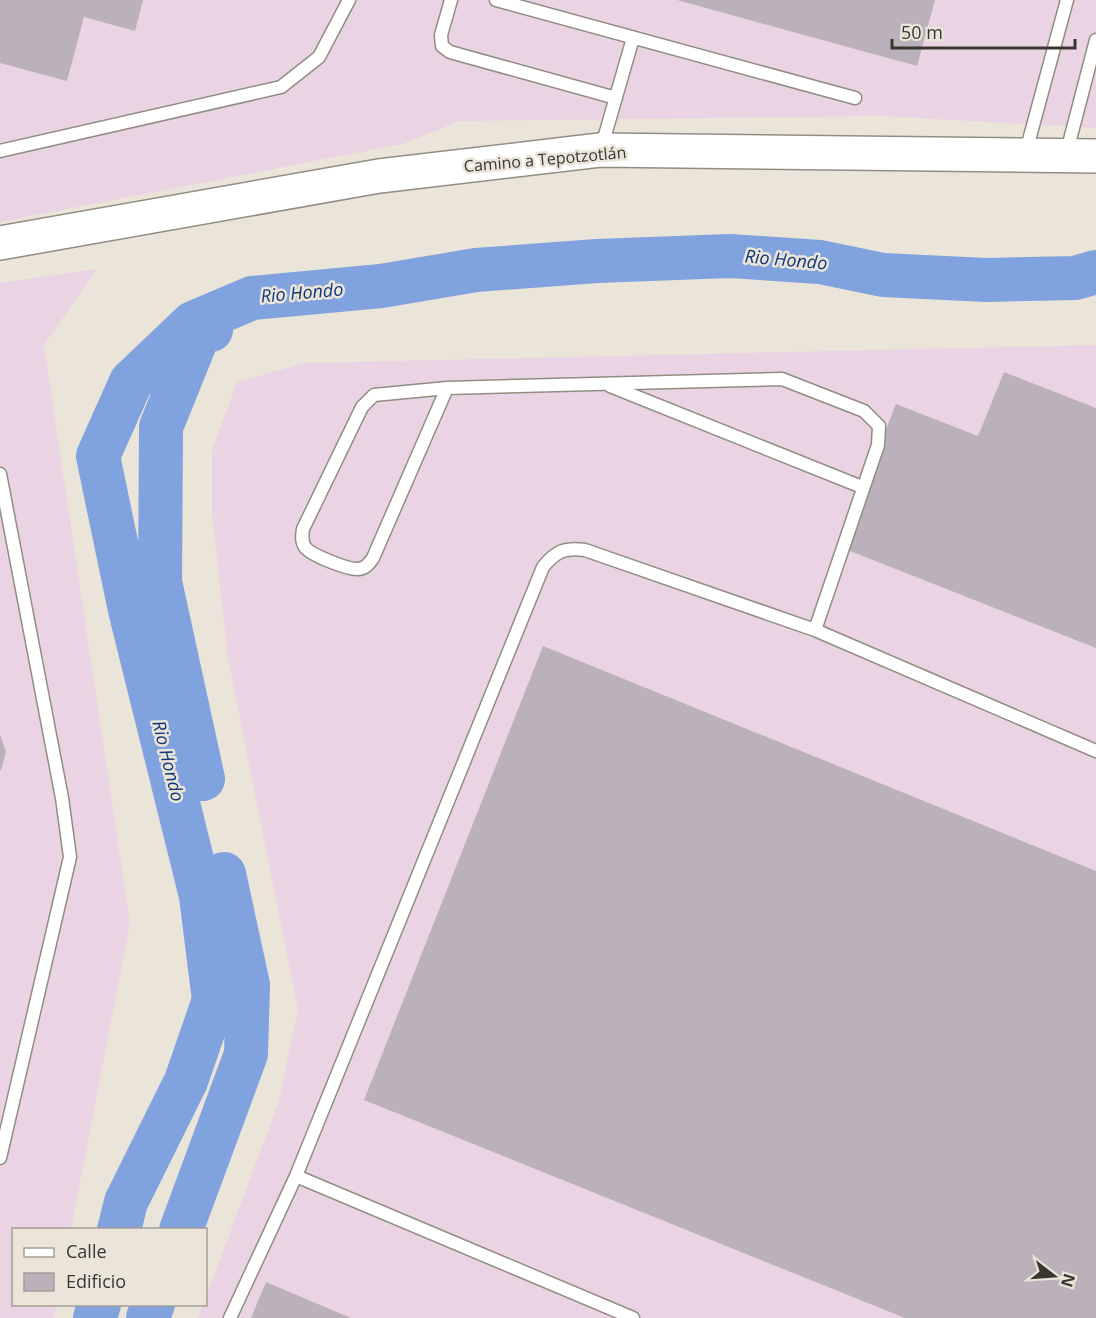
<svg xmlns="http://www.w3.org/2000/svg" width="1096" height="1318" font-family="'Open Sans',sans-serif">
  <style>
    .industrial { fill: #ead4e3 }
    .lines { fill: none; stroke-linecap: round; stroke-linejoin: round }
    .river { stroke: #80a2de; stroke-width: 44 }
    .building { fill: #bab1ba }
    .service-casing { stroke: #928d82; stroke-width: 15 }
    .secondary-casing { stroke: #928d82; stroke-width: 36 }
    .service { stroke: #fff; stroke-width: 12 }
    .secondary { stroke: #fff; stroke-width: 33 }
    .labels { text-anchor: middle; stroke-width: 5; stroke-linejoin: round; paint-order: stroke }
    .street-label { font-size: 16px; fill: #393632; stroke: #ebe5d9 }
    .water-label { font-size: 18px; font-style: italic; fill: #11367c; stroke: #ebe5d9 }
  </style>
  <rect width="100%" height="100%" fill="#ebe5d9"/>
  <path class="industrial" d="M0,0h1096v128l-214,-12 -422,5 -57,23 -403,78z
    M97,269l-53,76 86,578 -59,306 -57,1v74l42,1 -2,13h-54v-1035z
    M1096,345v973h-898l80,-214 20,-94 -70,-352 -16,-144v-64l25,-68 68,-19z"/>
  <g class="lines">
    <path class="river" d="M203,779l-43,-197 1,-155 38,-94 12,-3
      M119,1230l7,-28 60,-121 28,-81 -13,-104 -71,-286 -32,-154 33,-74 62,-59 59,-25 129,-12 95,-16 121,-9 133,-5 90,6 63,13 104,5 88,-2 21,-6
      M181,1230l65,-176 2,-69 -24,-111
      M95,1318l4,-14
      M148,1318l5,-14"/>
  </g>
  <path class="building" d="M0,0h143l-8,31 -51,-14 -17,64 -67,-18z
    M677,0h258l-18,66z
    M1004,372l92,36v240l-256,-101 56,-143 82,32z
    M543,646l553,225v447h-191l-541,-218z
    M0,734l6,18 -5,18h-1z
    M266,1282l85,36h-100z"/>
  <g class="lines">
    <g class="service-casing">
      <path id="service" d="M451,0l-10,35 1,11 8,6 166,46
        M496,0l359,98
        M601,149l32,-111
        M0,151l281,-64 38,-30 30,-57
        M1025,155l42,-155
        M1066,155l30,-115
        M610,386l252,101
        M447,388l335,-9 82,32 15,15 -1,19 -63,185
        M447,388l-74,170c-4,6 -8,11 -15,11 -9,1 -48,-14 -53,-22 -4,-6 -3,-12 -2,-18l59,-122 12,-12z
        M0,474l62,324 8,59 -70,301
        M296,1176l337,142
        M230,1318l66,-142 247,-609c13,-16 22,-20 42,-17l230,80 281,121"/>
    </g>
    <g class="secondary-casing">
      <path id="secondary" d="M0,243l379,-67 221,-26 496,6"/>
    </g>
    <use href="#service" class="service"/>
    <use href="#secondary" class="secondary"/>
  </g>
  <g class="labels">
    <g class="street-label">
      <text transform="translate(545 159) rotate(-5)" y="6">Camino a Tepotzotlán</text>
    </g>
    <g class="water-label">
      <text transform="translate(786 260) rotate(5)" y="6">Rio Hondo</text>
      <text transform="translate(302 293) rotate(-5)" y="6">Rio Hondo</text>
      <text transform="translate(168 761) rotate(76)" y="6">Rio Hondo</text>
    </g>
  </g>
  <rect x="12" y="1228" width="195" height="78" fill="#ebe5d9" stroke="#a49f96" stroke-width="1.5"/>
  <rect x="24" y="1248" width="30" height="9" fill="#ffffff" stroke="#a49f96" stroke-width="1.5"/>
  <text x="66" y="1258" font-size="18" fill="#393632">Calle</text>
  <rect x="24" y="1273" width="30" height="18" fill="#bab1ba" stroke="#a49f96" stroke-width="1.5"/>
  <text x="66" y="1288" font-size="18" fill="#393632">Edificio</text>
  <g transform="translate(1054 1276) rotate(107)" stroke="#ebe5d9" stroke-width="4.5" paint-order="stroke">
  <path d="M0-4.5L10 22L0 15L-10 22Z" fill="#393632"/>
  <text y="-9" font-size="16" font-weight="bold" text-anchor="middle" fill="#393632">N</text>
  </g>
  <path d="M892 39v9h183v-9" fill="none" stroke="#393632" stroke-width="3"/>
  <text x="901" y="39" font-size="18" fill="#393632" stroke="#ebe5d9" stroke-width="4.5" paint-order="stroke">50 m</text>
</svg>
